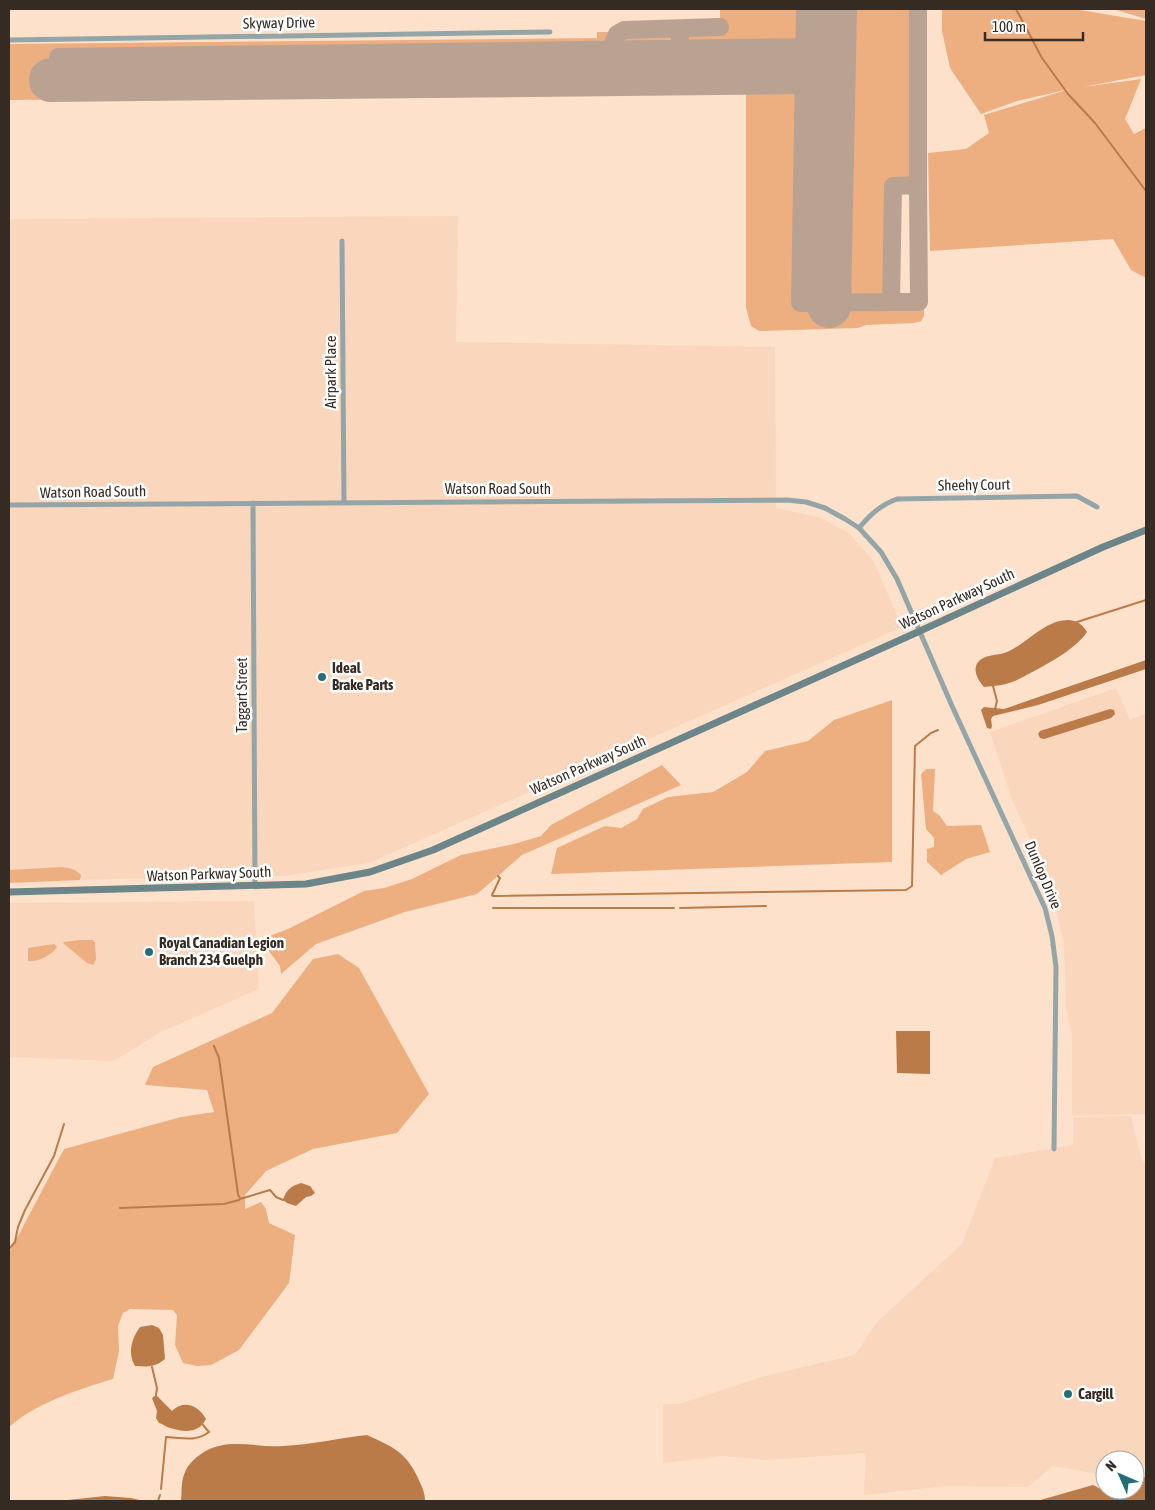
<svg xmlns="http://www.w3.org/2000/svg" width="1155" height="1510" font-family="'Asap Condensed',sans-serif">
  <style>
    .built { fill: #fad6bc }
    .green { fill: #edaf80 }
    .water { fill: #bb7b49 }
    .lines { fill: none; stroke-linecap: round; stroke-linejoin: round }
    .stream { stroke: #bb7b49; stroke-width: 2 }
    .taxiway { stroke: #baa292; stroke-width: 18 }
    .runway { stroke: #baa292; stroke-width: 44 }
    .minor { stroke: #94a5a8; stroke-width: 5 }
    .secondary { stroke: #6c8589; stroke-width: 7 }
    .poi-dot { fill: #246e77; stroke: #fff; stroke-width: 2 }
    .labels { text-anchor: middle; stroke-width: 5; stroke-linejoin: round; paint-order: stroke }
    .street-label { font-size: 15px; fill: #362b23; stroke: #fff }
    .poi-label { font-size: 15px; font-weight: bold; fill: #362b23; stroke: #fff; text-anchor: start }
  </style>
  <rect width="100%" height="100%" fill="#fee1cb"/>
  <path class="built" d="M458,216l-2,126 319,5 1,161 43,9 30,16 25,29 28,65 -533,236 -86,13 -274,5v-662z
    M1116,688l14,32 16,-7v401l-74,2v-81l-6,-26 -2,-66 -11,-45 -20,-53 -21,-45 -22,-68z
    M254,901l5,88 -100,44 -45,28 -105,-4v-154z
    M1131,1116l10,42 5,7v300l-11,4v-9h-30v15l-52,-9 -25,21 -83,-1 -81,9 2,-42 -100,7 -44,-4 -59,7v-59h16l86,-28 90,-21 21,-32 86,-79 33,-86 78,-13v-28z"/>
  <path class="green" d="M720,9h206l-1,173 -35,1 -1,122 35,-1v12l-3,5 -7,2 -48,2 -8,3 -99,3 -8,-5 -5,-18v-214l-737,6v-56l588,-6v-6h22v5l101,-2z
    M942,9h132l72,12v54l-63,12 58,-8 -16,40 9,15 12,-6v150l-15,-8 -18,-31 -183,12 -2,-98 38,-4 23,-16 -5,-18 86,-26 -53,12 -36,13 -31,-46 -8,-37z
    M1113,9h33v10z
    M892,700v162l-341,12 6,-26 48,-22 16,2 16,-9 6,-10 25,-12 45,-5 34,-20 18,-21 43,-10 26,-21z
    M662,765l19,20 -159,70 -45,39 -72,18 -89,32 -35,30 -1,-8 -17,-23 4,-6 21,-8 76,-38 20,-3 28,-9 49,-24 53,-11 27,-8 10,-11z
    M926,769h9l-2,42 6,4 8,11 34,-1 9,27 -24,7 -25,16 -14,-13v-13l7,-2v-9l-8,-9 -5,-55z
    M62,867c8,1 13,2 19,8l-1,5 -71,3v-13z
    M80,940h13l2,3 1,17 -3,5 -6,-2 -24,-20 1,-1z
    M54,944l3,3c-4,7 -20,16 -29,14v-13z
    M338,954l21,14 70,126 -32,39 -84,16 -47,22 -21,24v14l16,-7 5,7 3,14 26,12 -6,48 -50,67 -28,15 -14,1 -14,-3 -8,-18 2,-30 -4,-5 -43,-1 -7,4 -5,13 1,25 -6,28c-36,11 -75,23 -104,48v-174l55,-104 117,-32 33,-5 -7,-22 -62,-5 8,-18 119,-54 41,-54z"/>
  <path class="water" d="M1069,620c9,1 13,4 18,12 -12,19 -52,39 -72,49 -9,4 -21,5 -31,6 -6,-7 -12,-17 -6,-25 7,-8 17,-6 26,-9 23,-8 39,-33 65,-33z
    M1146,660v9l-108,36 -45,11 -2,3 1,7 -1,3 -4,-1 -6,-18 3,-3 20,2z
    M1110,709l4,1 1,4 -4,4 -67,21 -4,-1 -2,-4 2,-3z
    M896,1031h34v43l-33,-1z
    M301,1183l9,3 5,7 -4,3 -5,1 -10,9 -9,-3 -4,-3c3,-10 8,-14 18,-17z
    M152,1325l7,3 4,7 2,24c-10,8 -17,8 -30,7 -8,-13 -3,-28 5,-39z
    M156,1395l16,16c12,-12 27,-5 34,8 -7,15 -23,13 -36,9 -4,-1 -7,-4 -11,-5l-3,-5 1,-7 -5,-13z
    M367,1435c26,12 39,17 51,43 4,9 7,14 7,23h-244c1,-7 0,-16 2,-23 3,-12 10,-19 21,-26 25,-15 52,-4 79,-6 28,-1 56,-8 84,-11z
    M1146,1476v25h-109l56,-16 25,13 17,-8 6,-11z
    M105,1496l26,2 13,3h-86z"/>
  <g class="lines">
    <path class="stream" d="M1016,9l26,49 26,36 27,29 51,68
      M1077,622l69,-22
      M993,686l4,15 -2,8
      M498,876l2,2 -8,17 1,1 413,-6 6,-4 3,-140 16,-13 7,-3
      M493,908h181
      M680,908l86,-2
      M214,1046l5,12 19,136 2,5 30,-9 6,7 7,3
      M120,1208l104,-4 15,-4
      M9,1249l6,-7 3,-15 7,-17 29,-54 10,-32
      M152,1367l5,21 -1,7
      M161,1489l5,-52c16,1 30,5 43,-5l-6,-7
      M158,1501l2,-6"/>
    <path class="taxiway" d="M805,9l-5,294 91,-1 2,-116 25,-1 1,117h-28
      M918,9v176
      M680,39v34
      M610,50l7,-16 7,-4 96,-3
      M458,76v-24
      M58,80v-23l747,-10"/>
    <path class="runway" d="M51,80l757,-8
      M829,306l6,-297"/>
    <path class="minor" d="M9,40l541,-8
      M342,241l2,262
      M253,503l2,384
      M9,505l778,-5 19,2 19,6 20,11 14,9 22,24 16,27 55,127 93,202 7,28 4,31 -2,182
      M859,528c11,-13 21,-23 38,-29l180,-3 20,11"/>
    <path class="secondary" d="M9,892l297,-8 64,-12 63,-22 487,-219 183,-84 43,-17"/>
  </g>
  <g class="poi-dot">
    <circle cx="322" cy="677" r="5"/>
    <circle cx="149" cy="952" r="5"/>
    <circle cx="1068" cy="1394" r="5"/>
  </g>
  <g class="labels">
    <g class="street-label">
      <text transform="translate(279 23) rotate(-1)" y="5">Skyway Drive</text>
      <text transform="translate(331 372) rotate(-90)" y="5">Airpark Place</text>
      <text transform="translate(974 485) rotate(-1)" y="5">Sheehy Court</text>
      <text x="498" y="494">Watson Road South</text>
      <text transform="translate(93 492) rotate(-1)" y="5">Watson Road South</text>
      <text transform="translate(957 599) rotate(-25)" y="5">Watson Parkway South</text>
      <text transform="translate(242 695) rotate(-90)" y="5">Taggart Street</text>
      <text transform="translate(588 765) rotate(-24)" y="5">Watson Parkway South</text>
      <text transform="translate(209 874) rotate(-2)" y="5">Watson Parkway South</text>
      <text transform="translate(1043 875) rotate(67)" y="5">Dunlop Drive</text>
    </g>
    <g class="poi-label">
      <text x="332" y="673">Ideal<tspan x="332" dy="17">Brake Parts</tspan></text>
      <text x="159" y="948">Royal Canadian Legion<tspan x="159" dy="17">Branch 234 Guelph</tspan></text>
      <text x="1078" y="1399">Cargill</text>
    </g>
  </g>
  <rect width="1155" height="1510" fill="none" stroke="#362b23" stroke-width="20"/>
  <g transform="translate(1120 1475) rotate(315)"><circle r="24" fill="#ffffff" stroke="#afaaa7"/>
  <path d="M0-4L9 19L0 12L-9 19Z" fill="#246e77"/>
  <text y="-8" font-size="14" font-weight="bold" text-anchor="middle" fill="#362b23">N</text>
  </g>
  <path d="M985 32v8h98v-8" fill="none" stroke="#362b23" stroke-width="2.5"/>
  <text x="992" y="32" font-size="15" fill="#362b23" stroke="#ffffff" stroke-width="4" paint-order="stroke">100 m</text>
</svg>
